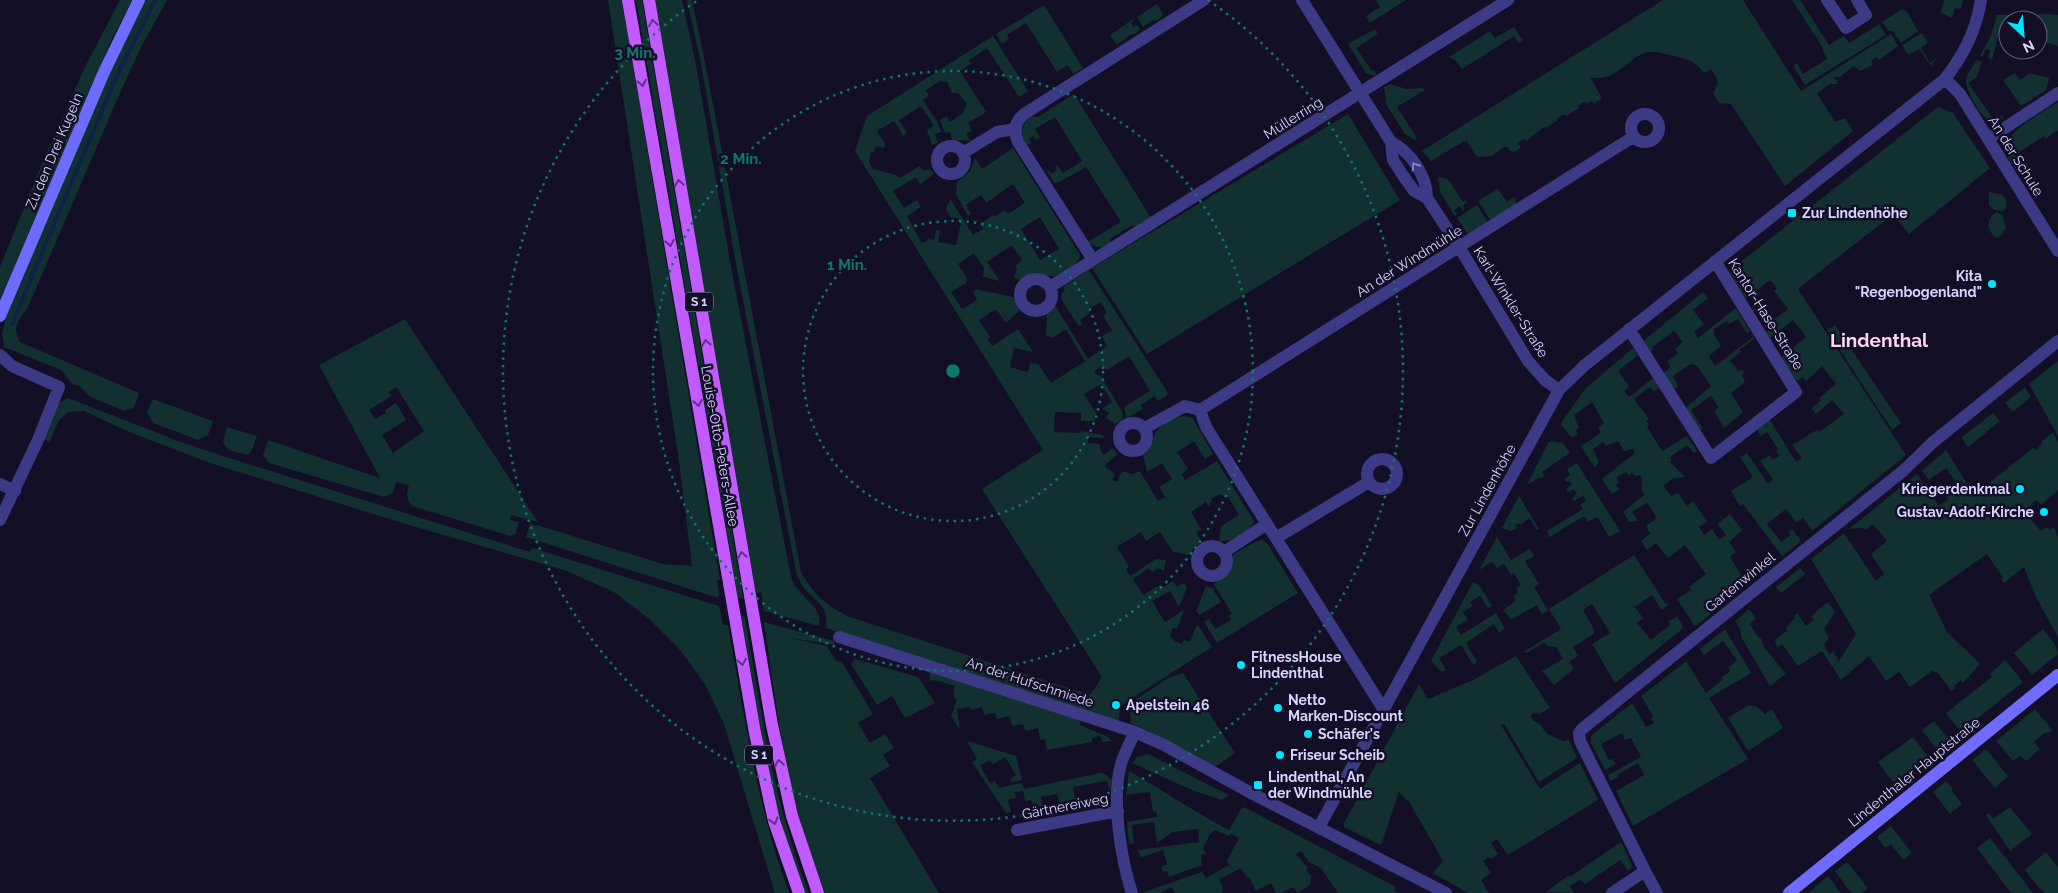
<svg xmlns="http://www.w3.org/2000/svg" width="2058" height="893" font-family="Raleway,sans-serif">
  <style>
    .green { fill: #12302f; fill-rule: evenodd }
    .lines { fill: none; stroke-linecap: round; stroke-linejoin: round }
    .stream { stroke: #0c2248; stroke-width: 4 }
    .street { stroke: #3d3a85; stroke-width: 12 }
    .secondary { stroke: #6f6bff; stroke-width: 12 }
    .primary { stroke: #c25bff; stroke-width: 12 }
    .oneway { stroke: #623188 }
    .oneway2 { stroke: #837fbc }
    .ring { fill: none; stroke: #0f766e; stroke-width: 2.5; stroke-dasharray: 2.5 5 }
    .poi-dot { fill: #00e5ff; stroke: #130f26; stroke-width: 2 }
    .labels { text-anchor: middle; stroke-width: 5; stroke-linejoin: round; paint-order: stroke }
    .shield { fill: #130f26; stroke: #9e99be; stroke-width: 1 }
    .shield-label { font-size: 12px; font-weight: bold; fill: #d9d4ff }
    .street-label { font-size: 14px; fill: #d9d4ff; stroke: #130f26 }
    .poi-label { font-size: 14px; font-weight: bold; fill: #d9d4ff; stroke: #130f26; text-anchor: start }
    .district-label { font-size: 19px; font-weight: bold; fill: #ffd6f0; stroke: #130f26 }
    .centre { fill: #0f766e; stroke: #130f26; stroke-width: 2.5 }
    .ring-label { font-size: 15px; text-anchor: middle; font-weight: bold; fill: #0f766e; stroke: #130f26; stroke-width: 5; stroke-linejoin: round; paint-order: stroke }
  </style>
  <rect width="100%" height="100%" fill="#130f26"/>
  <path class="green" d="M120,0h12l-21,41 -111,259v-33l41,-101 45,-101z
    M145,0h22l-28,51 -23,51 -88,205c-9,14 -17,19 -8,35l119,51 -5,14 -10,4 -33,-14 -12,-11 -7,-2 -11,-14 -57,-23 -2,-13 4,-17 99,-234z
    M608,0h14l98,580 -3,1 2,13 -1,4 -192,-61 4,-13 10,2 123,38 29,2 -13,-105z
    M636,0h6l101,598h-5z
    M654,0h28l14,65 35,202 60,310c2,6 5,11 9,15 9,11 22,17 19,34l-55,-15 -3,-19 -5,1z
    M687,0h5l13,62 96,510c13,23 25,34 49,45l240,78 12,-18 -120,-188 61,-39 -188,-299 12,-35 126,-80 35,55 -9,6 -32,-49 -18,12 2,4 -11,7 26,41 -18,11 4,7 -6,4 5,7 -19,-1 -2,-8 -5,1 -5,-13 6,-4 4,6 13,-9 4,-9 -9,-11h-6l-5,-11 -7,-1 -14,9 3,6 -6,4 15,23 3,9 -6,2 3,9 -6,2 -5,-15 7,-4 -13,-20 -22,14 8,13 -4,3 -9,-15 -17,10 8,13 -1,4 -9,-2 -1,6h-3l-2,10 4,7 23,6 4,3 20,-12 3,5 8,-2 3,5 -14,11 -4,-8 -23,14 11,17 13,-8 4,7 -14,9 15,27 7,-4 5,1 2,-10h4l-2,12 18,3 5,-21 -5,-7 -4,2 -6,-9 1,-5 3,-3 -1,-5 24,38 10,-6 -3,-5 13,-9 1,2 11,-7 3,4 17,-11 -12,-19 -27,19 -5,-8 -15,10 5,9 -3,2 -12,-22 1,-12 13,-11 5,-13 7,11 31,-21 67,107c-3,12 -14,16 -24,22l-20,-3 -16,6 -6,-2 3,-10 -2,-2 7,-6 -10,-15 -25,17 13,19 -17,-4 1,-9 -10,-15 -16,11 9,14 -1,5 -15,9 11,17 15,-9 -3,-6 1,-5 38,8 6,14 -13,12 -10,-14 -17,11 11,17 -2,2 4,7 26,-17 15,23 -19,-4 -4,19 18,5 2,-9 8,1 13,19 34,-22 -19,-32 -14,9 -6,-3 1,-22 8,-8 33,54 19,-13 -5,-10 10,-6 -9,-14 4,-3 -6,-11 -13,7 2,4 -10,7 3,5h-5l-17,-26 1,-6 3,-2 -2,-4 26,-17 79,123 -1,3 -9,5 -4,-5 -13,9 2,4 -17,9 -2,-11 26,-16 -21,-35 -22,14 -5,-4 -8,5 4,5 2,-1 22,36 1,8 -7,5 -10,-6 3,-5 -7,-4 10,-7 -11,-18 -17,10 12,19 -3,4 3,2 -2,2h-13v-8l-26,-1 -1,20 26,1 1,-2 22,4 1,3 -16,-1v6l11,1 4,11 10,-7 5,6 -14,12 11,8 -3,6 5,2 5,-11 10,3 8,-3 18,30 7,-4 -6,-10 13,-8 -10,-16 -15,9 -4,-17c9,-6 8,-12 12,-21 5,-11 27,-23 38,-15l20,35 -8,5 -11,-18 -17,11 11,17 -6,5 3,6 32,-19 37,60c-5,12 -22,21 -35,20l2,-15 18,-11 -10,-17 -9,-4 -8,4 -3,9 -3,-5 -15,10 10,17 -5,4 6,9 -7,4 -6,9 -16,-3 -13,-20 -14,9 -5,-9 -24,15 12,20 -3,2 4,7 26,-17 10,1 -2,11 -6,-3 -6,4 -3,-4 -16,11 10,16 17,-10 2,3 11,-7 4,6 7,-4 3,5 -8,19 -9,-16 -18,10 13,21 19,-12 -7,19 -4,-1 -3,7 3,5 9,4 2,-4 6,2 7,-18 15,23 -92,59 -1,16 -293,-94c3,-25 -12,-26 -24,-43 -4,-6 -6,-13 -7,-19l-59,-302 -35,-201zM1040,217l19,32 -19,11 -19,-31z
    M1375,0h31l-36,23 -4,-7 14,-9z
    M1663,0h80l58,91 90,-57 7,12 -19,14 -2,-3 -6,3 2,5 -13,6 -6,-5 -16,12 -4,-2 4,8h-8l-13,9 18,29 10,-4 8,13 -68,55 -54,-82 -12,-1 -6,-10 5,-9 -1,-5 -6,-10 -7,4c-8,-11 -16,-14 -29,-17 -9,-1 -18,-5 -27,-4 -22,5 -30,31 -58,25l12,21 -8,6 -2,-3 -6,3 -2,-2 -6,4 1,2 -13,8 -2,-2 -7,4 1,2 -12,8 -2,-1 -18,14 -2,-2 -6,4 3,5 -7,4 -4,-1 -4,-5 -15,10 -14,1 -11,-17 -35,21 -9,-10z
    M1792,0h8l29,45 15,-9 5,7 30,-19 7,11 -81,50 -12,-19 4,-3 6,11 24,-15 -5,-10 1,-1z
    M1944,0h19l-2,9 -6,-1 -3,10 -12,-5z
    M1157,4l6,10 -3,5 -9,2 -8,6 -6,-10z
    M1044,5l39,63 -10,6 -5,-9 -11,7 -31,-49 -19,12 2,4 -7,5 -6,-10z
    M1902,9l5,3 11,19 -17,12 -7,-11 -6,-2 -6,-8z
    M2049,14l9,1v31l-20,-6v-20h-30v11l-8,-2 -8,31 -4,-2 2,-8 -5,-1 -2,8 -3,-1 11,-21 6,-20z
    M1133,19l1,1 -3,3 2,4 4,-2 3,4 -2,3 -10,4 -7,6 -5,2 -6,-9z
    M1514,27l9,13 -5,3 -4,-7 -52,33 -6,-8 -7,-4 41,-26 5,7z
    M1375,29l3,5 -22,14 16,23 2,-1 3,5 -2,1 -9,-3 -18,-29z
    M1922,33l6,10 -7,5 9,15 7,-5 -6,8 -12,-17 -11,6 -6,-10z
    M1977,60l5,2 -6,16 -8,5 26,37 7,-5 3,3c-5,2 -10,4 -16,1 -8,-3 -22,-29 -22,-37 0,-8 7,-16 11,-22z
    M2015,73l5,7 10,-7 19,5 -3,12 -25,16 -18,-26z
    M1391,84l15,5 17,-1 2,2 -28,17 20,31 -2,2 -10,-6 -19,-30 -2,-17z
    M1074,94l77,124 -13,8h-7l-20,12 -2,7c-8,4 -16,2 -22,-3l34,-20 -35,-55 -28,16h-4l-7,-12 2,-1 2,4 6,-4 -2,-4 2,-1 6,8 19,-12 -27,-44 -20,12 5,8 -4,3 -3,-4 -4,3 2,4 -4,2c-8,-11 -6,-22 5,-29l6,1z
    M2058,102v29l-4,1 -8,7 -2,-3 -25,16 17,27 -9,6c-7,-10 -18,-22 -21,-34 -5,-17 39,-40 52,-49z
    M1938,107l15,6 37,55 -81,66 -16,-20 -95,75 108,166 -94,76 -9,-13 -7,5 -10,-14 -19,15 14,18 10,-7 -3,-3 4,-3 9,12 -19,15 -39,-52 -3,2 -9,-15 22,-14 -13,-20 7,-4 21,31 5,-4 -13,-19 10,-6 2,5 7,-4 -3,-5 2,-2 -11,-17 -7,4 -3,-7 13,-9 26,42 6,-4 -10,-13 25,-15 2,2 25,-18 -12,-14 -16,14 -5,-6 10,-7 -2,-3 17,-14 -14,-18 -16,15 -3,-4 -6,4 -16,-24 25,-20 -13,-17 -24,19 -4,-6 9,-7 -3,-4 17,-13 -14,-18 3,-3 -7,-8 -24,19 -17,-28z
    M1348,114l52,86 -253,154 -55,-86z
    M1438,177l10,2 15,23 2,-2 2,2 -4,4 1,3 -1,2 -3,-5 -6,4 3,4 -2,2 -15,-24z
    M1498,189l9,13 8,-5 1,7 -25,17 -13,-20z
    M1989,192l11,2 5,4 2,8 -3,5 -10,-1 -5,-5z
    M1477,205l11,18 -15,9 -6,1 -10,-15z
    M1997,212l5,3 4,13 -5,8 -4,2c-11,-6 -11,-21 0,-26z
    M1703,292l5,6 -15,12 11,14 -10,8 4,6 38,-30 14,24 -3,1 -9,-14 -9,5 -2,-3 -13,8v6l6,9v3l-11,9 6,10 38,-29 1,2 -15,11 2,2 -11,9 9,10 3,-2 2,4 -2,2 3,7 -14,11 12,19 -19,16 -10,-17 5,-3 -8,-12 -20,14 12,19 -4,1 -14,-22 26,-22 -14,-20 -6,-2 -18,12 5,9 -4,5 -11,-17 7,-5 -2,-7 10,-8 -3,-4 8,-7 -9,-11 -22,16 2,2 -5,4 -7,-11z
    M405,319l133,203 -27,-7 -1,5 9,2 -3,11 -6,3 -98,-30c-6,-8 -6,-12 -3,-21l-13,-3 -3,11 -9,4 -115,-34 -6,-8 5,-15 112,38 -61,-113zM396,387l28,44 -31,22 -11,-18 24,-15 -10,-17 -11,7 1,3 -11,6 -6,-9 23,-14 -3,-4z
    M1835,325l66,98 -9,7 -65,-100z
    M1633,348l5,7 -20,16 11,15 -5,5 5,6 24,-19 6,10 -5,4 -4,-5 -16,12 15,20 -3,2 3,4 -2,2 15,24 25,-15 10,15 -3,2 -7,-8 -17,12 2,3 -2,2 15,15 -12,1 -10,8 8,10 7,-3 9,13 6,-5 14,21 -8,5 5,8 8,-6 7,11 7,-5 -9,-11 13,-10 12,16 -13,12 7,10 -6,5 17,27 -50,41h-3l-17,-26 14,-9 -2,-3 17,-13 -21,-29 -17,13 -12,-15 -9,7 -6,-9 9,-7 -4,-8 11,-8 -10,-15 -15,9 6,9 -9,1 -6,-10 21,-17 -3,-6 1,-10 -2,-4 -5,1 -3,-3 -3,3 -3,-4 -10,5 3,5 -3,3 3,5 -7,4 -10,-15 33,-26 -2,-4 -9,2 -6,-10 -12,5 -3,-4 -10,7 6,13 -4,6 -14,-22 20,-13 -3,-6 6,-4 -12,-21 -18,13 5,13 -4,2 3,4 -6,4 -11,-13 2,-5 23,-32z
    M2058,361v75l-29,-52z
    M2025,387l6,10 -18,15 -8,-9z
    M68,398l110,43 48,16 304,95 2,-4 187,58 4,19h5c16,90 29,181 61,268h-14l-1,-3 -50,-166 -19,-40 -25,-34 -32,-32 -34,-26 -50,-22 -165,-48 -189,-59 -81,-31 -45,-21 -15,1 -10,8 -10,23 -5,-5 15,-35z
    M153,399l60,22 -5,14 -10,5 -45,-17 -6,-11z
    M1993,413l7,8 -32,26 -7,-9z
    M227,427l30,9 -6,16 -4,3 -19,-5 -5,-8z
    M2053,432l5,10v48l-17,15 -5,-5 -6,6 3,4 -6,5 14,16 6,-4 3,3 4,-3 4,10v100l-22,-40 -12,-30 -20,16 -3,-3 2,-2 -16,-24 -58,41 18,37 33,32 -17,19 -2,-3 -7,6 1,2 -4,3 -13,-18 -6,-2 -22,16 -11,-15 -13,9 -17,-25 -28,24 -19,-29 -24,15 -16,-22 -5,4 -2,-8 12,-9 -1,-3 9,-10 -1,-2 3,-3 9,13 8,-6 -3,-4 17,-14 7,10 -11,17 5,9 -5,7 6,10 3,-4 6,10 17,-27 -45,-75 33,-26 32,48 8,-7 -13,-20 16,-13 -14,-17 -7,6 -3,-2 -14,1 68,-55 22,32 9,-7 -4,-4 14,-10 -12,-17 -17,12 -7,-9 24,-21 28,45 59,-47 3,2 5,-5 1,-4z
    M1551,441l12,2 7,10 -28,19 3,5 -7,1 -11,7 21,-42z
    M1577,463l43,68 -11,6 -12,-20 -9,5 -4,-6 -36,22 1,-3 -2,-4 36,-22 -3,-4 6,-4 -3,-5 -9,5 -2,-3 5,-4 -3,-5 -6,3 -2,-3 6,-4 -3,-4 -3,1 -2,-4 6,-3 -3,-6z
    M1519,496l20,33 -2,1 -8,-12 -8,7 -1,-2 -5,2 2,3 -6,3 -9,-3z
    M1497,537l14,23 19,-11 4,7 -9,5 14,23 -5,3 14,23 -6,4 -5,-9 -26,15 -8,-10 13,-9 -3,-5 5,-3 -2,-5 5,-3 -7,-12 -3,2 -7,-11 -7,4 -5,-6 -13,8z
    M1262,540l5,3 31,50 -81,50 -13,-21 5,-3 6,10 16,-9 -2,-5 3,-1 -18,-30 13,-11 7,-19 23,-13z
    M1634,555l31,48 4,1 -7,6 -10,-15 -17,12 8,11 -6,5 14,17 19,-15 -2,-3 9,-6 6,10 -2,4 -66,53 -23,-39 18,-11 -18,-29 -9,6 11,19v5l-21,13 5,9 -9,6 5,7 -20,16 -12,-14 21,-12 -7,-12 -9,-1 -2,-4 -19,11 -3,-1 38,-23 -12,-20z
    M1800,568l5,6 -24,19 -5,-6z
    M1473,582l6,3 13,21 -4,2 -8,-12 -10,6 3,4 -10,6 5,8 -12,7 5,8 35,-22 9,16 -6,4 -5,-9 -28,19 11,19 -4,3 -12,-20 -22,13 7,12 -4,2 -11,-11z
    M1206,586l6,2 9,14 -22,13 -3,-4z
    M1749,609l7,9 -6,6 6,10 6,6 1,6 23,28 -16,12 -29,-49v-6l-6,-10z
    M741,616l4,1c16,93 29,188 64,276h-4c-11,-30 -22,-60 -30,-92 -15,-61 -22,-123 -34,-185z
    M764,622l70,19v4l-49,-8 42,9 9,15 6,1 31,52 -15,9 12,20 15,-9 9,14 -11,7 7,11 -20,12 69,115h-114c-10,-29 -22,-57 -29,-87 -15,-60 -23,-122 -32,-184z
    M1725,629l26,44 -42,25 39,61 -115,67 -17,-35 28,-16 -6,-12 -21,12 1,2 -8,4 -2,-6 33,-18 -10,-19 -6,2 -3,-7 -21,11 8,16 4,-1 3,5 -11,6 -14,-27v-7l41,-33 14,24 8,-4 -3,-5 2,-2 -12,-20 45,-35 20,32 16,-13 -1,-2 9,-7 -1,-4 8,-7 -14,-19 -19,14 -4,-6z
    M2043,629l12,15 3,10 -26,21 -18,-22z
    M1516,656l34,52 -11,6 -5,-1 -4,3 4,5 6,3 6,9 17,8 6,-1 8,18 -38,24 -35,-58 -3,1 39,64 40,-26 18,37 -90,55 -11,-16 -6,4 7,11 -7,5 -1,-2 -7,4 8,12 -10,7 8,13h-21l-35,-20 10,-12 -35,-61h-2l-7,-8 -18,53 -37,-18v-4l75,-139 9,15 45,-19z
    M855,659l63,18 17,26 -30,15 -13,-22 -15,9 -26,-41z
    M2005,660l18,22 -62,50 -15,-19 46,-36 -2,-3z
    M930,672l150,48v5l28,12 4,4 -10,1 -2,-6 -8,2v4l-45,8 -2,-11 -5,1 -2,-12 -13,3 -2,-7 -11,2 -2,-10 -13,3 -2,-6 -11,2 -2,-8 -12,3 -1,-3 -12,2 3,21 -9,-14 6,-17 -3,-1v-12l-15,-5 -10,-1z
    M1183,673l52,80 -20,14 -54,-30 -30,-14 -2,-19 39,-26z
    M1749,705l8,2 8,7 7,-5 11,19 -35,23 -20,-33z
    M2035,709l18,22 -10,3 -9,8 6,7 -14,12 -6,-5 -7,5 -17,-20z
    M1934,721l16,20 -12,10 -16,-21z
    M1913,737l16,21 -34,27 -17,-23z
    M967,741l49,15 6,24 -11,2v-4l5,-3 -11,-18 -12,7 -3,-4 -10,6 10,17 5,-2 4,7 23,-5 2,6 76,-16 5,1 7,6 -2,11 -3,-10 -34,6 2,12 -7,1 2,9 -9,1 -4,-16 -16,3 1,9 -5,1 2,9 -4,1 -4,-17 -6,1 -2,-10 -8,1 1,6 -8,2 3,12 -5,1 -34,-51 5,-3z
    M1986,749l22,27 -13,12 -23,-28z
    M1148,754l81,41 -7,5 -28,-9 -62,-28 5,-6z
    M1129,771c34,19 65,41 100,59l12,-21 3,-2 152,80 -2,3 5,3h-61l-17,-25 -12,-6 -8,-11 -5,3 12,14 -2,2 5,6v8l-13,9 -5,-6 -12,6h-5l-5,-10 -15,8 -7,-14 -3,-1 -5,-8 -22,11 4,9 -1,5h-47l-4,-6 -11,6h-19l61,-21 4,6 23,-13 -2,-4 12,-23 -8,-4 -1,2 -15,-6 -5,4 -7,14 3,6 -5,1 1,10 -33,12 -2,-6 -4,1 -2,-5 6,-3 -4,-14 -21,7 -2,-1 -2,-6 61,-8 -1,-13 -25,3 -16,11 -3,-21 -22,3 2,19h-5l-2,-22 30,-5 -1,-6 -3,1 -3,-20 -24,3z
    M1946,781l7,8 -2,1 11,14 -12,10 -17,-22z
    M2010,807l22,27 -22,17 -24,-36 3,-2 4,6z
    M1891,826l21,27 -9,7 -12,-16 -6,4 -8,-11z
    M1990,838l43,55h-22l-34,-45z
    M1621,842l11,23 -1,4 -3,2 -8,-11 -35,24 -5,-4 -10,6 4,7 -28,-1 23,-17 1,2z
    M2046,852l12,15v26h-14l-2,-4 -3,-1 -14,-18z
    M1847,862l21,26 -7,5h-10l-16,-22z
    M1828,876l13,17h-33z"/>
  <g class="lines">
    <path class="stream" d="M12,324l105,-249 38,-75"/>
    <path class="street" d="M1204,0l-180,114c-10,8 -10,18 -6,28l75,118 415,-260
      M1302,0l89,142 2,18 9,14 12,17 13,7 32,49 69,114 17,19 14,10
      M1827,0l19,28 20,-13 -9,-15
      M1945,79l15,15 98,157
      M1631 128a14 14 0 1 1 28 0a14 14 0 1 1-28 0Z
      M1988,139l70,-46
      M1391,142c20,10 36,34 36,56
      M937 160a14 14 0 1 1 28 0a14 14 0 1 1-28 0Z
      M963,153l34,-21 18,-3
      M1020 295a16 16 0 1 1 32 0a16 16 0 1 1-32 0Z
      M1050,287l43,-27
      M1629,329l82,129 85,-66 -81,-131
      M0,355l12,11 47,21 -21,53 -38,80
      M1200,410l6,17 178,283
      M1119 437a14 14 0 1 1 28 0a14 14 0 1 1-28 0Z
      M1145,428l40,-22 15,4 433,-273
      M1367 474a15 15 0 1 1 30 0a15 15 0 1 1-30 0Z
      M0,484l15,7
      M1276,538l93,-56
      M1197 561a15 15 0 1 1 30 0a15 15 0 1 1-30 0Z
      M1224,552l43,-28
      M839,637l296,95 29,13 89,49 193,99
      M1319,827l240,-437 26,-25 360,-286c19,-25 31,-48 36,-79
      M1017,830l101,-19
      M1132,893c-11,-33 -20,-91 -12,-125 3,-13 10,-25 15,-36
      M1612,893l33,-22
      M1657,893l-12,-22 -65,-130 -1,-8 3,-4 321,-258 29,-28 126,-102"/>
    <path class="secondary" d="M0,316l104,-244 35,-72
      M1789,893l269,-218"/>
    <path class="primary" d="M628,0l127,733 19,88 25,72
      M649,0l123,725 20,91 26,77"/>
  </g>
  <defs><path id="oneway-chevron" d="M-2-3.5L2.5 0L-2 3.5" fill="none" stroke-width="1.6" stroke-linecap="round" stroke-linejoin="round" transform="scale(1.25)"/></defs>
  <g class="oneway">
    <use href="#oneway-chevron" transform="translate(653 23) rotate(-99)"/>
    <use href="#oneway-chevron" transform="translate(642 83) rotate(80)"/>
    <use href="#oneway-chevron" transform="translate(679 183) rotate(-100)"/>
    <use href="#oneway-chevron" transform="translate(670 243) rotate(80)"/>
    <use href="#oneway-chevron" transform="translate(706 343) rotate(-100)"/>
    <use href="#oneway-chevron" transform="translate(698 403) rotate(80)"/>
    <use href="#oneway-chevron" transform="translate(742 555) rotate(-100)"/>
    <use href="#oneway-chevron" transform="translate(742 662) rotate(80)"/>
    <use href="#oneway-chevron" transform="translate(779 763) rotate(-101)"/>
    <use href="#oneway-chevron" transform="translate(774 821) rotate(74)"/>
  </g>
  <use class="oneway2" href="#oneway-chevron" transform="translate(1415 166) rotate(-123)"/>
  <g class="ring">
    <circle cx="953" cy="371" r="150"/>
    <circle cx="953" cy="371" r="300"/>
    <path d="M1208 0A450 450 0 1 1 698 0"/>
  </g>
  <g class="poi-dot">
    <rect x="1787" y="208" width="10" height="10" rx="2.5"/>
    <circle cx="1992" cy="284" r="5"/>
    <circle cx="2020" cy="489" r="5"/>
    <circle cx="2044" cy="512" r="5"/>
    <circle cx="1241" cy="665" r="5"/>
    <circle cx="1116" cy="705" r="5"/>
    <circle cx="1278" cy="708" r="5"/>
    <circle cx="1308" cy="734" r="5"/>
    <circle cx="1280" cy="755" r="5"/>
    <rect x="1253" y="780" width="10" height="10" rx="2.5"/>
  </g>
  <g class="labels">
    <g class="shield">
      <rect x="685" y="292.5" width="28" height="19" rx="4"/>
      <rect x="745" y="745.5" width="28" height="19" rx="4"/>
    </g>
    <g class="shield-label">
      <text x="699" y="306">S 1</text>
      <text x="759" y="759">S 1</text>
    </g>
    <g class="street-label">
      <text transform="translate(1293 118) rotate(-32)" y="5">Müllerring</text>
      <text transform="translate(54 151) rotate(-67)" y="5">Zu den Drei Kugeln</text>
      <text transform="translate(2016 156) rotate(58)" y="5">An der Schule</text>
      <text transform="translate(1409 261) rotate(-32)" y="5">An der Windmühle</text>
      <text transform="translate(1511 302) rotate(58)" y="5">Karl-Winkler-Straße</text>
      <text transform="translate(1766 314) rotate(58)" y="5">Kantor-Hase-Straße</text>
      <text transform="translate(720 446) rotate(80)" y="5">Louise-Otto-Peters-Allee</text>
      <text transform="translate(1487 490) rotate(-61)" y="5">Zur Lindenhöhe</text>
      <text transform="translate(1740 582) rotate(-39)" y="5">Gartenwinkel</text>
      <text transform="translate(1030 682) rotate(18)" y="5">An der Hufschmiede</text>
      <text transform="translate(1914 772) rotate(-39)" y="5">Lindenthaler Hauptstraße</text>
      <text transform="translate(1065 806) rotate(-11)" y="5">Gärtnereiweg</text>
    </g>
    <g class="poi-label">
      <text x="1802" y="218">Zur Lindenhöhe</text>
      <text x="1982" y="281" text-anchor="end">Kita<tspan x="1982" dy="16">"Regenbogenland"</tspan></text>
      <text x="2010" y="494" text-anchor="end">Kriegerdenkmal</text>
      <text x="2034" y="517" text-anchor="end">Gustav-Adolf-Kirche</text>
      <text x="1251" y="662">FitnessHouse<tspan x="1251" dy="16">Lindenthal</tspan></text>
      <text x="1288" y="705">Netto<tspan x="1288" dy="16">Marken-Discount</tspan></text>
      <text x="1126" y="710">Apelstein 46</text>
      <text x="1318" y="739">Schäfer's</text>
      <text x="1290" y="760">Friseur Scheib</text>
      <text x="1268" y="782">Lindenthal, An<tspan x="1268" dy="16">der Windmühle</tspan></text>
    </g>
    <g class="district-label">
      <text x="1879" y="347">Lindenthal</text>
    </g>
  </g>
  <circle cx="953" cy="371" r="8" class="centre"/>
  <g class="ring-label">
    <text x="635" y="58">3 Min.</text>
    <text x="741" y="164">2 Min.</text>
    <text x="847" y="270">1 Min.</text>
  </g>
  <g transform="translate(2023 35) rotate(154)"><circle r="24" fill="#130f26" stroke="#625e7d"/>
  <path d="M0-4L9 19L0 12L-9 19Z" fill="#00e5ff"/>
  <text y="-8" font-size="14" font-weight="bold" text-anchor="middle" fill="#d9d4ff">N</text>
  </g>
</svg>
